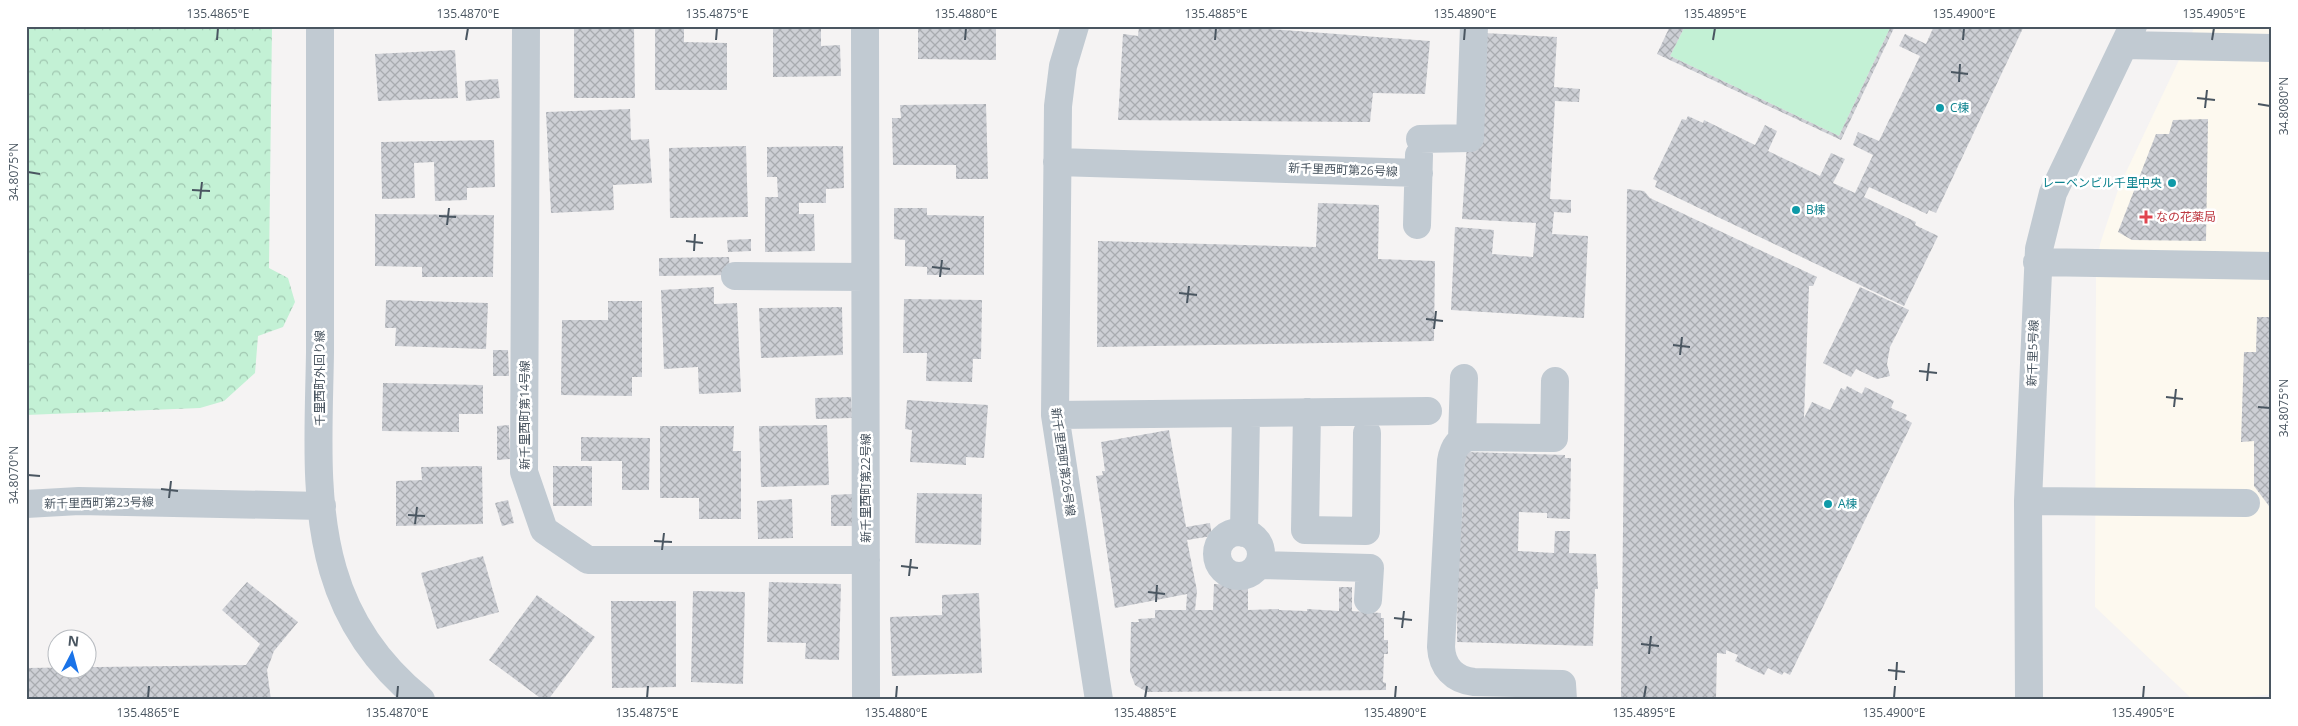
<svg xmlns="http://www.w3.org/2000/svg" width="2298" height="726" font-family="'Open Sans','Noto Sans JP',sans-serif">
  <style>
    .commercial { fill: #fdf9ef }
    .green { fill: #c3f1d5 }
    .forest { fill: url(#forest-crowns) }
    .building { fill: url(#building-cross-hatch) }
    .lines { fill: none; stroke-linecap: round; stroke-linejoin: round }
    .minor { stroke: #c1cad2; stroke-width: 28 }
    .ticks { fill: none; stroke: #4a5661; stroke-width: 2 }
    .culture-dot { fill: #0f9aa8; stroke: #fff; stroke-width: 2 }
    .health-dot { fill: #e0444e; stroke: #fff; stroke-width: 2 }
    .labels { text-anchor: middle; stroke-width: 5; stroke-linejoin: round; paint-order: stroke }
    .culture-label { font-size: 12px; fill: #0d838f; stroke: #fff; text-anchor: start }
    .street-label { font-size: 12px; fill: #4a5661; stroke: #fff }
    .health-label { font-size: 12px; fill: #be3a42; stroke: #fff; text-anchor: start }
    .neatline { fill: none; stroke: #4a5661; stroke-width: 2 }
    .ticks-label { font-size: 12px; text-anchor: middle; fill: #4a5661 }
  </style>
  <defs>
    <pattern id="forest-crowns" width="20" height="18" patternUnits="userSpaceOnUse" patternTransform="scale(1.25)"><rect width="20" height="18" fill="#c3f1d5"/><path d="M2 6a3 3 0 1 1 6 0M12 15a3 3 0 1 1 6 0" fill="none" stroke="#a0c6b0"/></pattern>
    <pattern id="building-cross-hatch" width="8" height="8" patternUnits="userSpaceOnUse" patternTransform="scale(1.25)"><rect width="8" height="8" fill="#cdcfd5"/><path d="M0 0l8 8M0 8l8-8" fill="none" stroke="#a8abb0"/></pattern>
  </defs>
  <rect width="100%" height="100%" fill="#f5f3f3"/>
  <path class="commercial" d="M2195,26h77v668l-54,6h-25l-98,-93 1,-330 4,-33 19,-57z"/>
  <path class="green" d="M1685,26h206l-52,110 -169,-80z"/>
  <path class="forest" d="M26,26h246l-3,242 19,10 7,24 -12,25 -25,9 -3,37 -31,28 -24,7 -174,7z"/>
  <path class="building" d="M574,26h60l1,72h-61z
    M655,26h29v16l43,1v47h-72z
    M692,26h36v3h-36z
    M918,26h78v34l-78,-1z
    M1139,26h89l202,15 -5,53 -52,-1 -3,29 -252,-2 5,-86 15,2z
    M1670,26h15l-15,30 169,80 52,-110h4l-54,114 -184,-86z
    M1934,26h90l-88,187 -7,-3 -2,4 -58,-27 -5,10 52,25 -1,3 23,11 -34,70 -249,-119 2,-6 -4,-2 29,-60 4,1 2,-4 15,7 1,-3 51,25 10,-20 12,6 -9,20 52,25 11,-23 14,6 -12,24 22,10 18,-38 -20,-10 5,-13 21,9 41,-85 -21,-10 6,-12 21,10z
    M821,28v18l19,-1 1,31 -68,1v-48z
    M1484,33l73,4 -3,50 26,2 -1,13 -24,-1 -5,98 21,1v13l-17,-1 -2,22 36,2 -4,82 -133,-8 4,-83 39,3 -2,24 41,3 3,-34 -74,-4 5,-75z
    M455,50l3,48 -80,3 -3,-47z
    M498,79l2,19 -34,3 -1,-20z
    M986,104l2,75h-32v-14h-63l-1,-47h9l-1,-13z
    M630,109l1,31 18,-1 3,44 -39,2 1,25 -63,3 -5,-101z
    M2208,119l-2,122 -74,-1 -14,-8 38,-98h13l4,-14z
    M494,140l1,47 -28,1v12l-32,1 -1,-39 -20,1 1,35 -33,1 -1,-57z
    M746,146l2,71 -78,1 -1,-70z
    M843,146l1,42 -18,1v14h-27v11h15l1,37 -50,1v-55h13l-1,-20h-10v-30z
    M1627,189l17,2 6,7 167,79 -4,9h-4l-5,132 8,-16 18,8 11,-22 4,2 2,-4 15,8 3,-7 29,14 -3,7 16,7 -2,4 7,4 -122,252 -6,-3 -2,3 -14,-7 -4,7 -29,-14 3,-6 -12,-5v4l-9,-1 -1,46h-95z
    M1318,203l61,2 -1,54 57,2 -1,80 -337,6 1,-106 218,6z
    M894,208h33v7l57,1v59h-57v-8l-22,-1v-26l-11,-1z
    M375,214l119,1 -1,62h-71v-10l-47,-1z
    M751,239v12l-23,1 -1,-12z
    M729,257l1,18 -71,1v-18z
    M714,287v17l23,-1 4,89 -42,2 -1,-27 -34,2 -3,-79z
    M1860,287l49,23 -19,37 -3,17 3,12 -13,3 -21,-10 -5,8 -28,-14z
    M904,299l78,1 -1,59h-8l-1,23 -46,-1 1,-28h-24z
    M386,300l102,3 -2,46 -91,-3 1,-18h-11z
    M608,301h34v76h-10v19l-71,-1 1,-75h46z
    M842,307l1,48 -82,3 -2,-50z
    M2257,317h15v193l-18,-24v-45l-13,1 3,-90h12z
    M493,350h15l1,26h-16z
    M383,383l100,2v29h-24v18l-77,-1z
    M851,397l1,21 -36,1 -1,-21z
    M907,400l81,5 -4,53 -18,-1v8l-56,-3 2,-32 -7,-1z
    M509,425l1,34 -13,1v-34z
    M827,425l2,60 -68,2 -2,-61z
    M660,426h74l-1,25h8v68h-42v-21h-39z
    M1169,430l17,97 24,-4 2,13 -25,4 10,51 -2,19h18l1,-26 34,2v24l31,-1v1l28,1v-2l32,2v-24h13v24l29,2v5h3v22h4v14h-4l-1,28 3,1v7l-239,2 -12,-7 -5,-13 1,-50h8l-1,-3 17,-1v-8h31l1,-16 -72,14 -19,-132 7,-1 -1,-4h3l-4,-29z
    M581,437l69,1 -1,52h-27v-29h-41z
    M1465,452l100,3v3h6l-1,61 -23,-1v-5l-28,-1 -1,39 36,2 1,-22h15l-1,22 27,1 2,35h-3l-2,57 -136,-4 1,-121h4z
    M482,466l1,58 -87,2v-45l26,-1 -1,-13z
    M553,466h39v40h-39z
    M917,493l65,1 -1,51 -66,-2z
    M852,494v32h-21v-31z
    M792,499l1,39 -35,1 -1,-38z
    M508,500l6,23 -12,3 -7,-23z
    M483,556l16,56 -62,17 -16,-56z
    M247,582l51,40 -24,29 -7,19 4,30h-245v-32l220,-3 14,-21 -38,-34z
    M769,582l72,2 -2,76 -34,-1 1,-16 -39,-1z
    M693,591l52,1 -2,92 -52,-2z
    M979,593l3,80 -90,3 -2,-59 52,-2v-20z
    M537,595l58,42 -47,63h-5l-54,-40z
    M611,601h65v86l-64,1z"/>
  <g class="lines">
    <path class="minor" d="M320,26c0,109 0,217 0,326 -1,72 -7,149 13,218 15,52 46,96 88,130
      M526,26l-2,446 20,58 44,30h278
      M865,26l1,674
      M1075,26l-12,40 -5,40 -3,309 44,285
      M2124,45l148,3
      M1420,139l50,-1 4,-112
      M1057,162l362,11
      M1417,225l2,-70
      M2037,262l235,4
      M735,276l130,1
      M1555,381l-1,57 -84,-1c-13,3 -17,12 -19,24l-10,186c1,20 13,33 33,35l88,2 1,16
      M1307,412l-2,118 61,1 1,-98
      M1055,415l373,-4
      M1462,439l2,-61
      M2028,501l218,2
      M26,504l53,-3 243,5
      M1217 554a22 22 0 1 1 44 0a22 22 0 1 1-44 0Z
      M1244,533l2,-120
      M1259,565l111,3 -2,32
      M2029,700l-1,-199 11,-252 14,-56 80,-167"/>
  </g>
  <path class="ticks" d="M217,40l1,-12M466,40l2,-12M716,40l1,-12M965,40l1,-12M1215,40l1,-12M1464,40l1,-12M1713,40l2,-12M1963,40l1,-12M2212,40l2,-12M1951,72l17,2M1959,82l1,-18M2197,98l18,2M2258,104l12,2M2205,108l2,-18M28,172l12,2M192,190l18,1M200,199l2,-17M439,216l17,1M447,225l2,-17M686,241l17,2M694,251l1,-17M932,267l18,2M940,277l2,-17M1179,293l18,2M1187,303l2,-17M1426,319l17,2M1434,329l2,-18M1673,345l17,2M1680,355l2,-18M1919,371l18,2M1927,381l2,-18M2166,397l17,2M2174,407l2,-18M2258,407l12,1M28,475l12,1M161,489l17,2M169,498l2,-17M408,515l17,1M415,524l2,-17M654,541l18,1M662,550l2,-17M901,566l17,2M909,576l2,-17M1148,592l17,2M1156,602l1,-17M1394,618l18,2M1402,628l2,-17M1641,644l18,2M1649,654l2,-18M1888,670l17,2M1896,680l1,-18M148,698l1,-12M397,698l1,-12M647,698l1,-12M896,698l1,-12M1145,698l2,-12M1395,698l1,-12M1644,698l2,-12M1894,698l1,-12M2143,698l1,-12"/>
  <g class="culture-dot">
    <circle cx="1940" cy="108" r="5"/>
    <circle cx="2172" cy="183" r="5"/>
    <circle cx="1796" cy="210" r="5"/>
    <circle cx="1828" cy="504" r="5"/>
  </g>
  <path class="health-dot" d="M2143.5 209.5h5v5h5v5h-5v5h-5v-5h-5v-5h5z"/>
  <g class="labels">
    <g class="culture-label">
      <text x="1950" y="112">C棟</text>
      <text x="2162" y="187" text-anchor="end">レーベンビル千里中央</text>
      <text x="1806" y="214">B棟</text>
      <text x="1838" y="508">A棟</text>
    </g>
    <g class="street-label">
      <text transform="translate(1343 170) rotate(2)" y="4">新千里西町第26号線</text>
      <text transform="translate(2033 353) rotate(-88)" y="4">新千里5号線</text>
      <text transform="translate(320 378) rotate(-90)" y="4">千里西町外回り線</text>
      <text transform="translate(525 415) rotate(-90)" y="4">新千里西町第14号線</text>
      <text transform="translate(1063 462) rotate(82)" y="4">新千里西町第26号線</text>
      <text transform="translate(866 488) rotate(-90)" y="4">新千里西町第22号線</text>
      <text transform="translate(99 503) rotate(-1)" y="4">新千里西町第23号線</text>
    </g>
    <g class="health-label">
      <text x="2156" y="221">なの花薬局</text>
    </g>
  </g>
  <rect width="2298" height="726" fill="none" stroke="#ffffff" stroke-width="55"/>
  <g transform="translate(72 654) rotate(6)"><circle r="24" fill="#ffffff" stroke="#b7bbc0"/>
  <path d="M0-4L9 19L0 12L-9 19Z" fill="#1a73e8"/>
  <text y="-8" font-size="14" font-weight="bold" text-anchor="middle" fill="#4a5661">N</text>
  </g>
  <rect x="28" y="28" width="2242" height="670" class="neatline"/>
  <g class="ticks-label">
    <text x="218" y="18">135.4865°E</text>
    <text x="468" y="18">135.4870°E</text>
    <text x="717" y="18">135.4875°E</text>
    <text x="966" y="18">135.4880°E</text>
    <text x="1216" y="18">135.4885°E</text>
    <text x="1465" y="18">135.4890°E</text>
    <text x="1715" y="18">135.4895°E</text>
    <text x="1964" y="18">135.4900°E</text>
    <text x="2214" y="18">135.4905°E</text>
    <text transform="translate(2284 106) rotate(-90)" y="4">34.8080°N</text>
    <text transform="translate(14 172) rotate(-90)" y="4">34.8075°N</text>
    <text transform="translate(2284 408) rotate(-90)" y="4">34.8075°N</text>
    <text transform="translate(14 475) rotate(-90)" y="4">34.8070°N</text>
    <text x="148" y="717">135.4865°E</text>
    <text x="397" y="717">135.4870°E</text>
    <text x="647" y="717">135.4875°E</text>
    <text x="896" y="717">135.4880°E</text>
    <text x="1145" y="717">135.4885°E</text>
    <text x="1395" y="717">135.4890°E</text>
    <text x="1644" y="717">135.4895°E</text>
    <text x="1894" y="717">135.4900°E</text>
    <text x="2143" y="717">135.4905°E</text>
  </g>
</svg>
